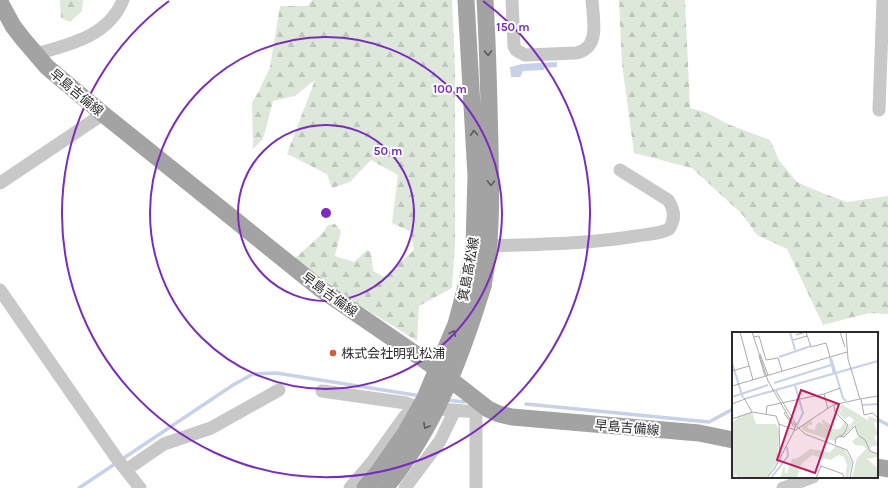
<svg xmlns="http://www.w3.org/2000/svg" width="888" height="488" font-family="Karla,'Noto Sans JP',sans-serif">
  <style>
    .forest { fill: url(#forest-firs) }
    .water { fill: #c7d1e7 }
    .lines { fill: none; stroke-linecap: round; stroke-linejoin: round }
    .stream { stroke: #c7d1e7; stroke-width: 3.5 }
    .minor { stroke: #c8c8c8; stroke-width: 13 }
    .major { stroke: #a3a3a3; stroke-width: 17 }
    .major-bridge { stroke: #a3a3a3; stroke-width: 17 }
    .oneway { stroke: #5b5b5b }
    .ring { fill: none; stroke: #7b2cbf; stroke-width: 2 }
    .poi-dot { fill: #d55c3b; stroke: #fff; stroke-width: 1.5 }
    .labels { text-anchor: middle; stroke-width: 4; stroke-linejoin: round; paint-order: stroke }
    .street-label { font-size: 13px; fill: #2b2b2b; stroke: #fff }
    .poi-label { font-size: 13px; fill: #2b2b2b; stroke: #fff; text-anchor: start }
    .inset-river { fill: none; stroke: #c7d1e7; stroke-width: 2 }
    .inset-road { fill: none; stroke: #aaa; stroke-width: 1 }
    .view { fill: #c2185b; fill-opacity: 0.15; stroke: #c2185b; stroke-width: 2 }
    .inset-edge { fill: none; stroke: #2b2b2b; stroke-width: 2 }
    .centre { fill: #7b2cbf; stroke: #fff; stroke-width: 2 }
    .ring-label { font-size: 12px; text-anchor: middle; font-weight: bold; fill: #7b2cbf; stroke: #fff; stroke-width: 4; stroke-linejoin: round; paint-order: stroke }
  </style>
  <defs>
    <pattern id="forest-firs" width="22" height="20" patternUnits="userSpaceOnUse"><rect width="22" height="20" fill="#dde8da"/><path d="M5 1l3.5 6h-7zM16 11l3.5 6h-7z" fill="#bec7bb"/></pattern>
  </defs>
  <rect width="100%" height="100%" fill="#fff"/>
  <path class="forest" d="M60,0h23l-1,11 -12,11 -9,-4z
    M312,0h140l3,67v177l-3,44 -33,18 -2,35 -95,-59 -28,-23 28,-25 6,-9 7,-1 6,7 -6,25 19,6 13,-12 4,2 2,19 11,6 30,-27 -3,-18 -19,-9 6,-48 -27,-15 -21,22 -18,6 -5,-14 -40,-20 28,-74 -20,16 -22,5 -10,38 -10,10 -1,-47 6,-9 12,-26 10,-61h28z
    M619,0h66l5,108 15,4 25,13 40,15 9,20 18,22 23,10 27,10 41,-6v118l-19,-1 -46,12 -36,-76 -30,-14 -15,-21 -50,-46 -58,-15 -12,-89z"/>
  <path class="water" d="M557,62v5l-13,1v2l-21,1 -3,6h-9l-1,-10 12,-3z"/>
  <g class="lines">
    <path class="stream" d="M447,400l17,2
      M526,404l183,18 24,-13
      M877,419l11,6
      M79,488l154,-103 20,-11 23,-1 145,23"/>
    <path class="minor" d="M512,0l2,46 2,4 9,5 51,-2c25,-5 17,-34 16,-53
      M36,54c33,-9 73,-18 87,-54
      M879,110l4,-110
      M0,183l103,-69
      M489,246c49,-2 99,-2 147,-10 11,-2 24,-2 33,-7 7,-10 5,-20 -1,-29l-48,-30
      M0,290l115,166 25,32
      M322,391l84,12 10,4
      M126,470l38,-26 47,-16 68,-38
      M350,488l22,-26 33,-46 11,-9 60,5
      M405,488l35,-47 15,-31
      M476,488v-84
      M783,488l30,-11"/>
    <path class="major" d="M466,0l10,176 -2,70 -7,37
      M0,2l13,24 10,13 24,28 56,47 219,176 111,76 55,43 11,5 13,3 187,16 34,7
      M483,286c9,-44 8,-91 7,-137 -1,-49 -2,-99 -5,-149
      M877,467l11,2"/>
    <path class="major-bridge" d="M365,488l14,-17 27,-39 18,-32 32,-76 11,-41
      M385,488c49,-58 76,-130 98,-202"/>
  </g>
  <defs><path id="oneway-chevron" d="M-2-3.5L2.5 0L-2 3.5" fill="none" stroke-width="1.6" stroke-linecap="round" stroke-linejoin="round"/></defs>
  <g class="oneway">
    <use href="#oneway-chevron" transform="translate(488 53) rotate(88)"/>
    <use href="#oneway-chevron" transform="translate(474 133) rotate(-93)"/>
    <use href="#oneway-chevron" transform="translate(491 183) rotate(91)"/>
    <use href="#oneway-chevron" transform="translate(453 333) rotate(-67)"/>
    <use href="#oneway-chevron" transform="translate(426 426) rotate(119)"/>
  </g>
  <g class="ring">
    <circle cx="326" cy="213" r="88"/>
    <circle cx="326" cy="213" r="176"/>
    <path d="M483 1A264 264 0 1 1 169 1"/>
  </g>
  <circle class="poi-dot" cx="333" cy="353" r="4"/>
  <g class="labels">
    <g class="street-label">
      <text transform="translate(77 92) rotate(40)" y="5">早島吉備線</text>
      <text transform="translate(468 269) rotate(-80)" y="5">箕島高松線</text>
      <text transform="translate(330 294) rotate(36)" y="5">早島吉備線</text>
      <text transform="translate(627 427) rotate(5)" y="5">早島吉備線</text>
    </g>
    <g class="poi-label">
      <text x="341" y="358">株式会社明乳松浦</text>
    </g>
  </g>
  <g transform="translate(732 332)">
    <rect width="146" height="146" fill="#fff"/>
    <path d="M111,73l25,15 1,-4 7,3 -1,-4 3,9 -3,-3 -1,3 4,10 -4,3 4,8 -7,2 -2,3 8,4v3l-10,2 11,9v10h-26l5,-20 9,-9 -2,-3 -9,-1 -3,-4 7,-5 -4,-11 -11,11h-3l13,-16 -5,-4 -4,3 -4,-3 -5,-8 7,5 -4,-6zM20,80l4,12h20l3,7 -1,30 -11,17h-28l-4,-4v4h-3v-55l8,-7zM89,87l10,6 1,4h8l5,-8 2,4 -3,8 -10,8 -30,-10 -3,-4 10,-7 2,4 -6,2 2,3 6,1 1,-5 3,-3 5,3zM104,114l9,4 7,12 -4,16h-3l2,-13 -3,-8 -5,-2 -9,5 -18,-5 -11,9 -4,14h-17l3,-10 2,-1v6h2l5,-14 6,-1 12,-9 20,3z" fill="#dde8da"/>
    <path class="inset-river" d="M58,0l5,18M47,25l32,-11M98,26l4,16M99,26l12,40 3,3M0,31l11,35M42,51l57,-18M63,53l8,28 -6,12M0,65l36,-12M12,67l134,-38M130,73l16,-1M39,146l17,-22 -1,-9"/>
    <path class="inset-road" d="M8,0l13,48M20,0l16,49 23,40 14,13 42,16 6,12 -3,16M108,0l5,15M64,3l10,-3 5,15 15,-4 4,14M22,5l5,-1 7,24 12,-2 4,13M61,8l14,-4M28,22l8,21M27,24l6,20M0,39l17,-5M0,54l115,-34M44,59l20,33 -2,6M92,62l16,-6M12,66l8,14M128,67l18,-3M129,67l3,16 9,-2 5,5M0,72l13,-5M102,73l1,7 13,13 -4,9 -8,4 -1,6M54,80l-2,1 11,15M34,82l1,-8 57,-12 4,15M0,87l20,-7 24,4 3,8 1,33M47,92l16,6M107,104l5,1 11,-11 3,9 7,5 5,11 8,3M35,146l8,-10 19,-37 39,-26 27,-6 -12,-40 -2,-27M84,146l5,-12 22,8 1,4"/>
    <path class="view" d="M69,58l38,14 -24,69 -38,-13z"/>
    <rect width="146" height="146" class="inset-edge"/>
  </g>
  <circle cx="326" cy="213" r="6" class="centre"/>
  <g class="ring-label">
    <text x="513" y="31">150 m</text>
    <text x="450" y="93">100 m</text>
    <text x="388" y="155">50 m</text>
  </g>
</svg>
